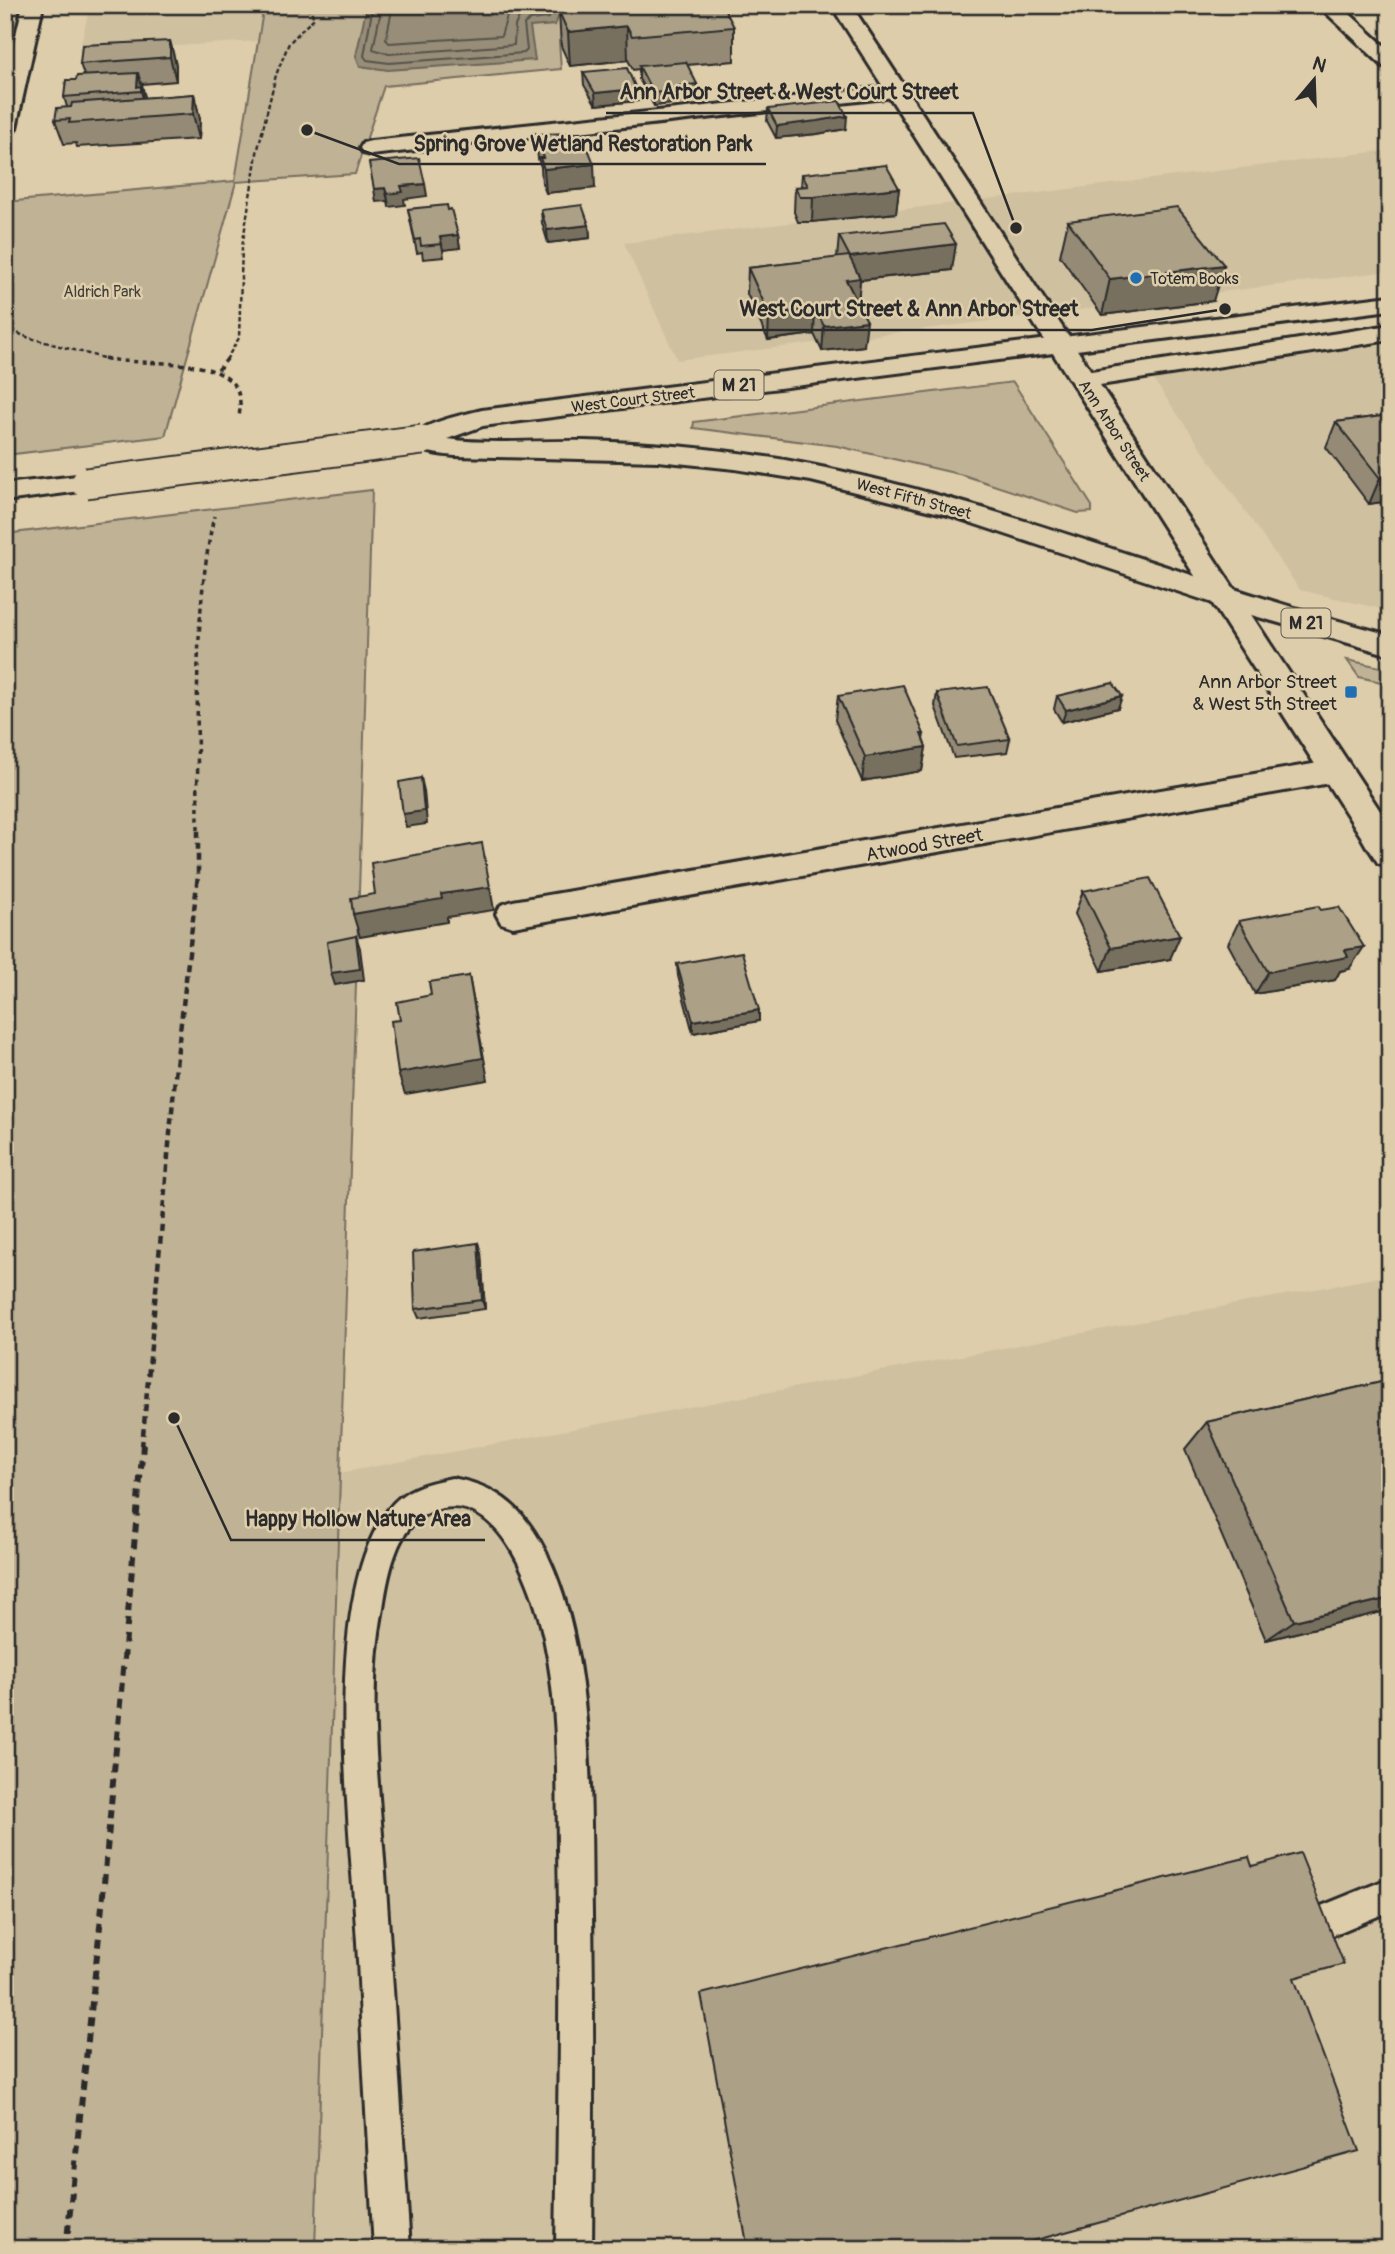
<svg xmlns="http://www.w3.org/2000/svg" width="1395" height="2254" font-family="Pangolin,sans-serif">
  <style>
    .built { fill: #cfc0a0 }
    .green { fill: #c0b295; stroke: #766e60; stroke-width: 2 }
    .water { fill: #978d78; stroke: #6c6659; stroke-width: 2 }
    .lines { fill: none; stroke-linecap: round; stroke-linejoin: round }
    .shore { stroke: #56524a; stroke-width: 2 }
    .lane-casing { stroke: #2b2b2b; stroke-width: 6 }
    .street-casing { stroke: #2b2b2b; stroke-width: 6 }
    .secondary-casing { stroke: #2b2b2b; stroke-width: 6 }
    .primary-casing { stroke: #2b2b2b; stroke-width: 6 }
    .path-far3 { stroke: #2b2b2b; stroke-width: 2.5; stroke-dasharray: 4.5 2.5; stroke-linecap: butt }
    .path-far2 { stroke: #2b2b2b; stroke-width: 3.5; stroke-dasharray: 5 4.5; stroke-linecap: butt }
    .path-far1 { stroke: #2b2b2b; stroke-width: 4.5; stroke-dasharray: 7 5; stroke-linecap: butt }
    .path { stroke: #2b2b2b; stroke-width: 6; stroke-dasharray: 9 7; stroke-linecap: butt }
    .lane { fill: #decdaa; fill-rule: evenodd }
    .street { fill: #decdaa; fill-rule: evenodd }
    .secondary { fill: #decdaa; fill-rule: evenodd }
    .primary { fill: #decdaa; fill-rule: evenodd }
    .primary-bridge-casing { stroke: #2b2b2b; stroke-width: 33; stroke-linecap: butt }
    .primary-bridge { stroke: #decdaa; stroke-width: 29 }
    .wall { fill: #948a74; stroke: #2b2b2b; stroke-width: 2 }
    .shaded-wall { fill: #78705e; stroke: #2b2b2b; stroke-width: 2 }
    .building { fill: #aca087; stroke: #2b2b2b; stroke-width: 2 }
    .poi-dot { fill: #1f6fb2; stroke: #decdaa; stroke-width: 2.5 }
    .labels { text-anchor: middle; stroke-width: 5; stroke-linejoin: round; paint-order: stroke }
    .far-poi-label { font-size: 16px; fill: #2b2b2b; stroke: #decdaa; text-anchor: start }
    .far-park-label { font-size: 16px; fill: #413f3b; stroke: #decdaa }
    .far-street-label { font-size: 16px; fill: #2b2b2b; stroke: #decdaa }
    .shield { fill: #decdaa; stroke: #615c51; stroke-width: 2 }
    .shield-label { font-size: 18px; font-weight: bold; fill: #2b2b2b }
    .poi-label { font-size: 19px; fill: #2b2b2b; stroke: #decdaa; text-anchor: end }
    .street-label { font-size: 19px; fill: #2b2b2b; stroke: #decdaa }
    .leader { fill: none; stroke: #2b2b2b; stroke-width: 2.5 }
    .callout-dot { fill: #2b2b2b; stroke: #decdaa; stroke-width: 2.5 }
    .callout-label { font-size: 21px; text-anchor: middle; font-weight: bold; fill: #2b2b2b; stroke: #decdaa; stroke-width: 5; stroke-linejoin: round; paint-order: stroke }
  </style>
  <rect width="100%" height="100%" fill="#decdaa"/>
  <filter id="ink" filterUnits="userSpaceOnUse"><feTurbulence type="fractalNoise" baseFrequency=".0143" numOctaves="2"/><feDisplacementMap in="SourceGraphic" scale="14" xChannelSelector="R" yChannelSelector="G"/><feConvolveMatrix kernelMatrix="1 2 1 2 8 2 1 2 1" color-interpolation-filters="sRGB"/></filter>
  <g filter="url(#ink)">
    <path class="built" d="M90,5h174l-6,36 -179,11z
      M1390,150v121l-713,89 -53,-117z
      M1390,344v267l-90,-21 -149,-214z
      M1390,1275v974h-1075l25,-776z"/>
    <path class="green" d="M264,5h367l-54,20 -18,16 2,28 -177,17 -29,88 -119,8 -71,254 -160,19v-253l230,-21z
      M1013,382l79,124v6l-14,1 -115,-38 -126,-29 -144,-18 1,-6z
      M372,490l-57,1759h-310v-1715z
      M1347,660l43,9v15l-31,-7z"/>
    <path class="water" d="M367,5h196l-8,20 -25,2 5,33 -147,10 -28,-4 -4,-10z"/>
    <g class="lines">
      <path class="shore" d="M373,5l-9,51 3,4 22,3 135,-10 3,-3 -3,-26 6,-4 19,-2 6,-13
        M382,5l-9,44 16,5 125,-9 1,-19 4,-9 24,-7 3,-5
        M393,5l-7,34 3,4 112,-7 6,-20 9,-11"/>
      <g class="lane-casing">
        <path id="lane" d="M452,1478c28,5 50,15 69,36 77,90 69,288 71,401 2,111 1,222 0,334h-36c2,-134 5,-267 2,-400 -1,-70 1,-142 -14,-211 -9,-44 -41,-141 -101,-130 -22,4 -36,19 -45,39 -8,19 -12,40 -15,61 -17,87 -4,178 2,265 9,125 17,251 25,376h-36c-6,-102 -12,-205 -17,-307 -6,-110 -38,-342 31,-432 16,-22 39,-27 64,-32z
          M1390,1878v33l-69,29 -12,-5 -5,-12 5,-12z"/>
      </g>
      <g class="street-casing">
        <path id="street" d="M23,5h20l-27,123 -3,5 -8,1v-53z
          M1318,5h22l50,46v17l-7,-2z
          M897,86l7,2 4,4 -4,4 -533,59 -8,-2 -3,-5 3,-5 8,-2z
          M1336,760l11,4 5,8 -5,8 -834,147 -12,-4 -5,-9 5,-9 12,-4z"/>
      </g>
      <g class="secondary-casing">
        <path id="secondary" d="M831,5h20l240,366 299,-46v15l-290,45 290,441v41l-12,-4z"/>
      </g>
      <g class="primary-casing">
        <path id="primary" d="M1390,296v14l-907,116 -36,13c44,6 92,1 137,2 76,2 152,9 227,24 198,39 384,119 579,170v20l-156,-45 -286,-95 -137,-34 -76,-12 -77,-8 -203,-5c-15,-2 -38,-3 -46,-16 11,-17 53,-25 73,-30z
          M86,475l10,2 4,6 -4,6 -91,12v-17z
          M1390,813v34l-11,3 -12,-3 -5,-9c7,-13 14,-21 28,-25z"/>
      </g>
      <path class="path-far3" d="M5,328l22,9 83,23
        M226,360l13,-22 3,-91 15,-94 19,-78 13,-32 25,-25 -3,-7 -9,-6"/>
      <path class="path-far2" d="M104,358c41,11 148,-10 135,58
        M218,370l10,-12
        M198,830c0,-105 -6,-211 16,-314"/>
      <path class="path-far1" d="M142,1447l34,-381 22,-191v-46"/>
      <path class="path" d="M66,2249l35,-332 42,-472"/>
      <use href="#lane" class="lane"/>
      <use href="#street" class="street"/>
      <use href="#secondary" class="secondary"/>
      <use href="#primary" class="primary"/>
      <g class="primary-bridge-casing">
        <path id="primary-bridge" d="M86,483l336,-43"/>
      </g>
      <use href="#primary-bridge" class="primary-bridge"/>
    </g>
    <path class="wall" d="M606,5h109l19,22v34l-47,4 10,32 -17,1v5l-26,3 -15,-27v-10l-6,1 -5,-10 -58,6 -9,-20 -2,-34 47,-4z
      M170,41l6,24v16l-34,3 3,14 49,-4 6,25 -1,20 -122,8 -1,-4 -12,1 -9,-24 12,-13 -3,-10 12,-17 8,-5 -4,-11z
      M583,72l54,29 -41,4 -12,-20z
      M768,109l78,20 -29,5 -41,4 -9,-17z
      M536,134l59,54 -49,5 -4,-10 -1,-16 -3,-8z
      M802,174l97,14 -3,25 -84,9h-14l-4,-10 1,-25h6z
      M408,209l40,1 10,25 2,13 -17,2 1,7 -21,2 -1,-7 -5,1z
      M541,210l48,15 1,13 -42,5 -6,-20z
      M1390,213v12l-3,-3z
      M1068,221l145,80 -111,14 -42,-59z
      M839,236l113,34 -92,10 -2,24 6,42 -42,5 -8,-17 -46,6 -21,-46 1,-26 89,-10z
      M1390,415v86l-21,3 -43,-57 10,-25z
      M937,693l73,46 -3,13 -53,6 -19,-52z
      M838,696l86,38 -1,6 3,7 -4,24 -60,10 -27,-61z
      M1057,696h65l-4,12 -56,14 -8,-13z
      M1083,891l87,68 -68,12 -27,-57z
      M1239,921l110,48 -9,2 -5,9 -80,14 -27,-50z
      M677,964l82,46v11l-66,12 -15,-57z
      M478,1243l3,10 4,56 -66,9 -4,-9z
      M1390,1380v230l-124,30 -81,-191 22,-27z"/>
    <path class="shaded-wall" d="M627,26l1,34 -58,6 -2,-34z
      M170,41l6,24v16l-6,-24z
      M138,73l7,24 3,19 -7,-25 -4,-4z
      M697,84v13l-17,1v5l-26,3 -1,-13 25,-7z
      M636,89l1,12 -41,4 -1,-12z
      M194,94l6,25 -1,20 -6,-25z
      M847,116l-1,13 -29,5 -41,4 1,-12z
      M594,164l1,24 -49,5 -2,-24z
      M425,184l2,12 -23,3 1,6 -16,2 -2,-13 14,-8z
      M385,188l3,13 -12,1 -2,-13z
      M899,188l-3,25 -84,9 1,-25z
      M589,225l1,13 -42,5 -1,-13z
      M458,235l2,13 -17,2 -3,-13z
      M956,244l-4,26 -92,10 -2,24 -12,-24 4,-23z
      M1224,265l-11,36 -111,14 8,-36z
      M815,309l-1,25 -46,6 1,-26z
      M867,321l-3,25 -42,5 2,-25z
      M1390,477v24l-21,3 11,-26z
      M1122,696l-4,12 -56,14 4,-12z
      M926,747l-4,24 -60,10 3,-24z
      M421,778l3,13 3,33 -21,3 -3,-13z
      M490,887l4,23 -47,7v5l-87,15 -7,-23 88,-20z
      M356,936l4,12 4,32 -29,5 -4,-12z
      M1180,936l-10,23 -68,12 9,-23z
      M1364,947l-15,22 -9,2 -5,9 -80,14 13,-22 77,-22z
      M469,976l19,104 -83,14 -7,-21z
      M759,1010v11l-66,12v-12z
      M478,1243l3,10 4,56 -3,-9z
      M1390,1598v12l-124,30 28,-19z"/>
    <path class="building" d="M607,5l116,1 11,21 -102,9 -5,-10 -59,6 -9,-20 49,-5z
      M170,41v16l-90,7 2,-19z
      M686,62l11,22 -19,2 2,4 -27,3 -14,-27z
      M627,68l9,21 -41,4 -12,-21z
      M138,73l-1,14 4,-1v5l-77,6 2,-17h10l1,-4z
      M194,94l-1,20 -124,9 1,-4 -15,1 2,-12 14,-1 1,-4z
      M839,101l8,15 -30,5 -40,5 -9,-17z
      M582,133l12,31 -50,5 -4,-11h4l-8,-24z
      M419,158l6,26 -24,2 2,6 -16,2 -2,-6 -11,1 -5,-26z
      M886,165l13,23 -86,9h-13l-5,-10 13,-1 -6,-12z
      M447,205l1,5 3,-1 7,26 -18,2 2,7 -21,2 -1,-7 -5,1 -7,-31z
      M582,205l7,20 -42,5 -6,-20z
      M1177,207l47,58 -114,14 -42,-58z
      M944,224l12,20 -106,13 -11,-21z
      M849,256l11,22 -14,2 21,41 -43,5 -9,-17 -46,5 -21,-46z
      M1390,415v62l-10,1 -44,-56z
      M1113,683l9,13 -56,14 -9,-14z
      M903,685l21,49h-3l5,13 -61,10 -27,-61z
      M988,687l22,52 -53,7 -20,-53z
      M421,778l3,33 -21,3 -4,-32z
      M482,843l8,44 -49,7 1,5 -89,15 -2,-16 24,-4 -4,-31z
      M1150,878l30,58 -69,12 -28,-57z
      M1318,906l3,4 18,-3 25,40 -19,3 3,7 -80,15 -29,-51z
      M356,936l4,33 -29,4 -4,-31z
      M742,952l17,58 -66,11 -16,-57z
      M469,976l14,82 -85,15 -7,-52 9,-1 -3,-18 34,-7 -2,-13z
      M478,1243l4,57 -67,9 -2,-57z
      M1390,1380v218l-96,23 -87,-199z
      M1300,1853l44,111 -50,14 65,173 -355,98h-256l-47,-255 548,-137 3,9z"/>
  </g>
  <g class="poi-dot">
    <circle cx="1136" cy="278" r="7"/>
    <rect x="1344" y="685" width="14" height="14" rx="3.5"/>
  </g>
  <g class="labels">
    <g class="far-poi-label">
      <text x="1150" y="284">Totem Books</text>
    </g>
    <g class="far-park-label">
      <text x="102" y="297">Aldrich Park</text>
    </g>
    <g class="far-street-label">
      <text transform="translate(633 399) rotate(-7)" y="6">West Court Street</text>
      <text transform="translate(1115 430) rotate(57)" y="6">Ann Arbor Street</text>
      <text transform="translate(914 498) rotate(15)" y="6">West Fifth Street</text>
    </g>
    <g class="shield">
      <rect x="714.5" y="370.5" width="49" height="29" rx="5"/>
      <rect x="1281.5" y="608.5" width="49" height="29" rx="5"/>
    </g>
    <g class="shield-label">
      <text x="739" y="391">M 21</text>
      <text x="1306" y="629">M 21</text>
    </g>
    <g class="poi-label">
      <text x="1337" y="688">Ann Arbor Street<tspan x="1337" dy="22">&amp; West 5th Street</tspan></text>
    </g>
    <g class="street-label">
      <text transform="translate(924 844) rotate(-10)" y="7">Atwood Street</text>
    </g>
  </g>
  <path class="leader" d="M1016 228L973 113H606M307 130L399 164H766M1225 309L1092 330H726M174 1418L231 1540H485"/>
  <g class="callout-dot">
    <circle cx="1016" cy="228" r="7"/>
    <circle cx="307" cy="130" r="7"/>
    <circle cx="1225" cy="309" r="7"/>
    <circle cx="174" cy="1418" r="7"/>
  </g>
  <g class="callout-label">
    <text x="789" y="99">Ann Arbor Street &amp; West Court Street</text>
    <text x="583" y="151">Spring Grove Wetland Restoration Park</text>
    <text x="909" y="316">West Court Street &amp; Ann Arbor Street</text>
    <text x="358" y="1526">Happy Hollow Nature Area</text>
  </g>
  <rect width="1395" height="2254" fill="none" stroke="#decdaa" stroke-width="28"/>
  <rect x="14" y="14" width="1367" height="2226" fill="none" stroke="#2b2b2b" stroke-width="2.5" filter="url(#ink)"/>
  <g transform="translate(1314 80) rotate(19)" stroke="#decdaa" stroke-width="5" paint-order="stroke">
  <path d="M0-5L12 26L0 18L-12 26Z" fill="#2b2b2b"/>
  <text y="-10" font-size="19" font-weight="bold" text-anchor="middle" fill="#2b2b2b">N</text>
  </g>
</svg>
